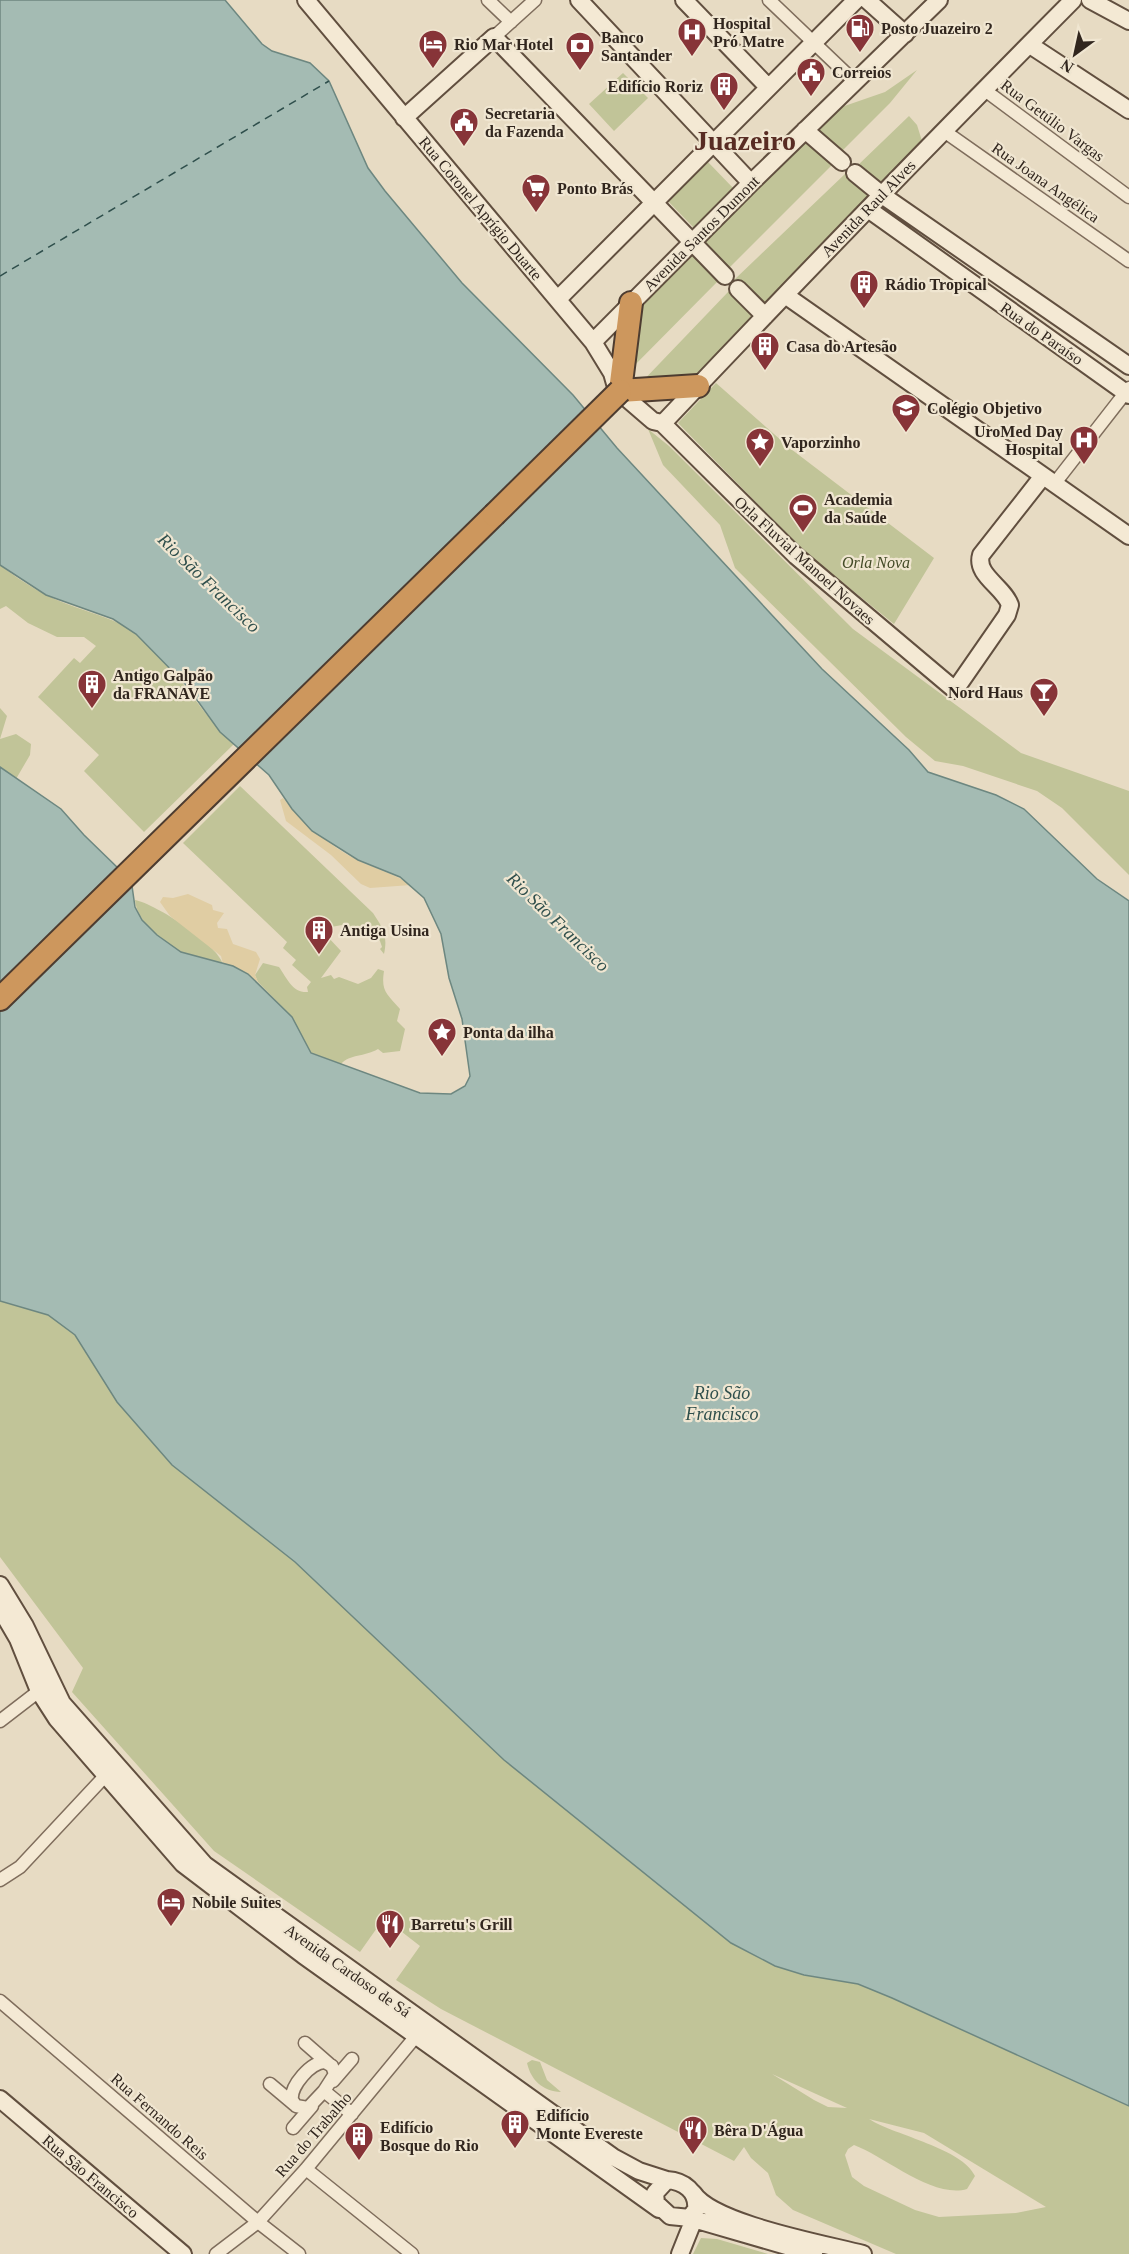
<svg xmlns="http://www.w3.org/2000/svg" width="1129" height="2254" font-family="Georgia,serif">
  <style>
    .green { fill: #c1c498; fill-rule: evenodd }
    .sand { fill: #e0cda3 }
    .water { fill: #a4bbb3; stroke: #6d8780; stroke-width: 1.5 }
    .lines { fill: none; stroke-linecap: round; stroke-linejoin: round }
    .ferry { stroke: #2f4f4c; stroke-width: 1.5; stroke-dasharray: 8 6; stroke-linecap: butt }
    .street-casing { stroke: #7f6d5c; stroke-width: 15 }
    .secondary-casing { stroke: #614f3f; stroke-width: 20 }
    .highway-casing { stroke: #4d3c30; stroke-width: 26 }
    .street { stroke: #f4e9d4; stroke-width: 12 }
    .secondary { stroke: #f4e9d4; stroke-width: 16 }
    .highway { stroke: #cd975d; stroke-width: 22 }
    .highway-bridge-casing { stroke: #4d3c30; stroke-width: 26; stroke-linecap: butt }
    .highway-bridge { stroke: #cd975d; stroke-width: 22 }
    .labels { text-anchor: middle; stroke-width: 4.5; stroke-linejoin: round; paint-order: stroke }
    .poi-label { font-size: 16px; font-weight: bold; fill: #31261e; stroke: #f0e6d1; text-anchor: start }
    .street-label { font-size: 16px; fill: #31261e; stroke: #f0e6d1 }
    .park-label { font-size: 16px; font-style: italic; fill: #434b27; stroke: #f0e6d1 }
    .water-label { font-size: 18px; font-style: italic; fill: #2f4f4c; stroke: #f0e6d1 }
    .town-label { font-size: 28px; font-weight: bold; fill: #582c23; stroke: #f0e6d1 }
  </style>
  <rect width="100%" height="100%" fill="#e7dbc3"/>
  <path class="green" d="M917,70l-27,33 -52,52 -25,-27 20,-18 52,-18z
    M623,73l25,25 -34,33 -25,-27z
    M909,116l8,9 5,16 -41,47 -25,-21z
    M805,135l29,28 -107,107 -21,-20 -2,-9z
    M707,161l28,29 -40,39 -28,-29z
    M846,173l25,27 -98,101c-19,5 -27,-8 -39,-21z
    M690,250l29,30 -93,94 8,-67z
    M729,291l25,26 -60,62 -57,8z
    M716,383l75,66 143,109 -40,66 -89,-72 -127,-129z
    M648,429l21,17 184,183 168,124 108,38v84l-67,-67 -25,-17 -74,-25 -28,-5 -29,-24 -171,-169 -15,-43 -57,-60z
    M0,565c23,18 48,33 75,42 22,8 40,12 59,25 41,30 63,79 100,112l-90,88 -60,-61 15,-16 -61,-58 36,-39 6,5 16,-17 -12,-9h-27l-29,-14 -22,-17 -6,3z
    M0,708l7,8 -7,23 16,-5 15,10 -1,11 -14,24 -16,-12z
    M240,786l133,127c10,15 15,23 11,41l-4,-5 2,-2 -2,-6 -11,-12h-19l-8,-4 -11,2 -4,9 14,15 -20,27 10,-3 3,4 5,-2 19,7 13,-6 7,-9 6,2c-3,20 2,22 16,38l-3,12 8,8 -5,22 -17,2 -5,-4c-14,8 -28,5 -37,15l-30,-11 -19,-36 -34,-35 -3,-7 8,-12 16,4c8,11 13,26 29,25l-1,-5 4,-5 -19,-17 4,-5 -13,-12 4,-6 -104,-99z
    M135,900c21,4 82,44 88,64 -14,-5 -29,-5 -42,-12 -19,-10 -44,-30 -46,-52z
    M0,1242l63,84 12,9 21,30 408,395 227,183 44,23 29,9 54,9 32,13 239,109v148h-233l-103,-44 -17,-15 -8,-22 -17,-15 -7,-11 -10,14 -293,-152 -45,-29 24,-34 -36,-28 -24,34 -146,-101 -142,-159 11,-24 -83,-111zM772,2074l75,34 -19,-1 -14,-7zM869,2119l55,14 122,74 -30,6 -77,4 -24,-7 -51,-24 -12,-9 -7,-22 3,-6 6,-4c30,11 79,54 113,44l8,-13c-13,-28 -79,-40 -106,-57z
    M532,2060l8,2 7,18 14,12c-19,-1 -30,-12 -34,-29z
    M701,2238l16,1 51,15h-75z"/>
  <path class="sand" d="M283,798c21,26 46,48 76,63 18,8 36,13 52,24l-41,3 -9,-4 -30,-29 -45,-34 -6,-21z
    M188,894l24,11 1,5 11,3 -7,10 1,5 9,1 6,15 23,8 4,7 -5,16 3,7 -25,-16 -10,-2 -2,-8 -51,-40 -10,-14 3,-5 10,1z"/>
  <path class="water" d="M0,0h225l37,44 10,7 38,12 19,18 39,87 17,23 77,92 111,112 44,53 205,221 87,81 19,22 68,23 28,14 73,70 32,22v1205l-237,-108 -34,-14 -54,-9 -29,-9 -44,-23 -227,-183 -209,-198 -123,-97 -55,-63 -42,-67 -27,-20 -48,-14v-534l61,42 23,26 37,36 11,15 3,21 7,13 15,15 24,17 52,14 15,8 44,43 19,36 109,40 31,1 14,-8 5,-10 -8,-57 -13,-41 -8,-44 -17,-36 -24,-21 -42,-17 -46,-29 -20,-22 -23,-34 -49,-43 -33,-46 -51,-52 -23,-15 -67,-24 -46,-30z"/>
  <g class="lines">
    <path class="ferry" d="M0,276l329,-195"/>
    <g class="street-casing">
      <path id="street" d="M488,0l23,22
        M769,0l86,82
        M494,37l41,-37
        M986,91l143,106
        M944,131l185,130
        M1055,483l74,-95
        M0,1721l39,-30
        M0,1880l20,-13 86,-92
        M0,2001l258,221 41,32
        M305,2043l24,21
        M333,2081l19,-22
        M270,2084l25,21
        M324,2091l-16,17 -12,-2 -4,-6c-2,-14 19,-38 33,-38l7,4 3,8 -11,17 28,23
        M293,2128l19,-22
        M306,2169l106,85
        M216,2254l42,-32 48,-53 115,-139"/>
    </g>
    <g class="secondary-casing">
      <path id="secondary" d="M306,0l287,342 19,31 4,14
        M579,0l172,183
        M684,0l84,87
        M867,0l38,34
        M1090,0l39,21
        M1030,45l99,65
        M404,118l90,-81 231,239
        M805,130l37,32
        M855,173l27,22 247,171
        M868,209l261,186
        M738,289l27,27
        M785,295l344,241
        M558,299l298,-299
        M593,342l158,-159 188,-183
        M617,390l36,31 9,2 4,-3c134,-142 270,-282 407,-420
        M662,423l134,133 159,134 52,-75 3,-10c-6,-18 -35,-30 -29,-50l62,-79
        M0,1585l25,41 37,77 143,162 408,292 26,14 28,9
        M0,1608l18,31 21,52 18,28 126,145 120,91 356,254
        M0,2099l183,155
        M667,2180c17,1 31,12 29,29l-6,9 -20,-2 -14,-13 -1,-10z
        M693,2193c20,31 132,51 170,61
        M680,2254l12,-30 -2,-6 124,36"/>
    </g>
    <g class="highway-casing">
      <path id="highway" d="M631,303l-11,88 78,-5
        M0,999l494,-484"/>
    </g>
    <use href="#street" class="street"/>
    <use href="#secondary" class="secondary"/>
    <use href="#highway" class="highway"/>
    <g class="highway-bridge-casing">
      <path id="highway-bridge" d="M494,515l126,-124"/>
    </g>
    <use href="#highway-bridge" class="highway-bridge"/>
  </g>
  <defs>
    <g id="fuel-pin" transform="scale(1.5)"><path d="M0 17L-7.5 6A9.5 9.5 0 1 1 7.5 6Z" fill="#873438" stroke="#f0e6d1"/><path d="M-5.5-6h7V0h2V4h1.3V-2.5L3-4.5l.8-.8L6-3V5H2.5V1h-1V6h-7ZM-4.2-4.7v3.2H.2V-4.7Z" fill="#fff"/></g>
    <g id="hospital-pin" transform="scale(1.5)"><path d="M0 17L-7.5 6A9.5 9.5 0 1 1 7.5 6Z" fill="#873438" stroke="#f0e6d1"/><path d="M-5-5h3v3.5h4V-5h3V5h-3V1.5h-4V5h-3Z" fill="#fff"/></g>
    <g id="hotel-pin" transform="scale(1.5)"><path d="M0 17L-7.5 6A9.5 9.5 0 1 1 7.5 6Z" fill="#873438" stroke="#f0e6d1"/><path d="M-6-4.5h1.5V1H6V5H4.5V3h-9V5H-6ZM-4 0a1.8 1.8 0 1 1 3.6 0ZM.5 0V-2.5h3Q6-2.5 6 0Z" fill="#fff"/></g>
    <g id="bank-pin" transform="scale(1.5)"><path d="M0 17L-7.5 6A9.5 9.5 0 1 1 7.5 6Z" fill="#873438" stroke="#f0e6d1"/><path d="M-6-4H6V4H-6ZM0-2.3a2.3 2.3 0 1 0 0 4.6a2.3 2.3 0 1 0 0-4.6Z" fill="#fff"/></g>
    <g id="civic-pin" transform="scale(1.5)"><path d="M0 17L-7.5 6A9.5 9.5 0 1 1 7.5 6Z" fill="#873438" stroke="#f0e6d1"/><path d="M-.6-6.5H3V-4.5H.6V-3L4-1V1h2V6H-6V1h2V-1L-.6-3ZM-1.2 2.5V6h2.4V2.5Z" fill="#fff"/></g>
    <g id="building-pin" transform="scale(1.5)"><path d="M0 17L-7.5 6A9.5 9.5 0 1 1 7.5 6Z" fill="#873438" stroke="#f0e6d1"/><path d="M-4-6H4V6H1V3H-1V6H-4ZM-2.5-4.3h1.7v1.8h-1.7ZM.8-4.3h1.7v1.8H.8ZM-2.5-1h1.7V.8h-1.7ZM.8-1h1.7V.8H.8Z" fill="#fff"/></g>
    <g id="supermarket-pin" transform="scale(1.5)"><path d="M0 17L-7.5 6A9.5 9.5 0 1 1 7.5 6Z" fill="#873438" stroke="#f0e6d1"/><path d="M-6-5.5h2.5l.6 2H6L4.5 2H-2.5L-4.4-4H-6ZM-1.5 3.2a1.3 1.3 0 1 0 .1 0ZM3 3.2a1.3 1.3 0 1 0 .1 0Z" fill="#fff"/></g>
    <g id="school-pin" transform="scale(1.5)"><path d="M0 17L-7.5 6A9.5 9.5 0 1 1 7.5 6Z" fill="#873438" stroke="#f0e6d1"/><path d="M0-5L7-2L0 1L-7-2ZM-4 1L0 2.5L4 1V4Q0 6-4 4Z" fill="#fff"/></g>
    <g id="sight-pin" transform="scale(1.5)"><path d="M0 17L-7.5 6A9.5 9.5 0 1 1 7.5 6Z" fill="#873438" stroke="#f0e6d1"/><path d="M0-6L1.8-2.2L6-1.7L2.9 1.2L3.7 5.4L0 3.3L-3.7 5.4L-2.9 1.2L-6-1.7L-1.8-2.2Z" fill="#fff"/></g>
    <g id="stadium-pin" transform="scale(1.5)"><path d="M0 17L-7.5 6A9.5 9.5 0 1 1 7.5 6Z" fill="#873438" stroke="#f0e6d1"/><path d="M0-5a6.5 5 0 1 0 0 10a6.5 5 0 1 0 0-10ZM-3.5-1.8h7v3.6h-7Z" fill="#fff"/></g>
    <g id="bar-pin" transform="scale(1.5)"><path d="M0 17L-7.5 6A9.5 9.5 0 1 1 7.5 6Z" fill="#873438" stroke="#f0e6d1"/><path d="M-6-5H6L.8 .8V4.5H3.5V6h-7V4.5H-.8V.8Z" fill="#fff"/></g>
    <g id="restaurant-pin" transform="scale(1.5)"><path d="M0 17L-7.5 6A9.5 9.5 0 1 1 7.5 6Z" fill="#873438" stroke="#f0e6d1"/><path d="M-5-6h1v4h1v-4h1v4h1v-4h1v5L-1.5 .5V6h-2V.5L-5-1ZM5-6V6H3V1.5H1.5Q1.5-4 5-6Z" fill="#fff"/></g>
  </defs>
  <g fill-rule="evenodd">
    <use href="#fuel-pin" x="860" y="28"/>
    <use href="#hospital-pin" x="692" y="32"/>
    <use href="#hotel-pin" x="433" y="44"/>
    <use href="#bank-pin" x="580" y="46"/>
    <use href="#civic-pin" x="811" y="72"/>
    <use href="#building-pin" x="724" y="86"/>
    <use href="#civic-pin" x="464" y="122"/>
    <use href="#supermarket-pin" x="536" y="188"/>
    <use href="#building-pin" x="864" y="284"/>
    <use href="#building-pin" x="765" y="346"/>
    <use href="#school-pin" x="906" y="408"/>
    <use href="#hospital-pin" x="1084" y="440"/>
    <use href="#sight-pin" x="760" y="442"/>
    <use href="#stadium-pin" x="803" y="508"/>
    <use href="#building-pin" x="92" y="684"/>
    <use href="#bar-pin" x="1044" y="692"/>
    <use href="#building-pin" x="319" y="930"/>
    <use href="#sight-pin" x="442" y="1032"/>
    <use href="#hotel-pin" x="171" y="1902"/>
    <use href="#restaurant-pin" x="390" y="1924"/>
    <use href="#building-pin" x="515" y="2124"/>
    <use href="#restaurant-pin" x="693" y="2130"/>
    <use href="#building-pin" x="359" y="2136"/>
  </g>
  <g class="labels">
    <g class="poi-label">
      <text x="713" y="29">Hospital<tspan x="713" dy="18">Pró Matre</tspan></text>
      <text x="881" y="34">Posto Juazeiro 2</text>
      <text x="601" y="43">Banco<tspan x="601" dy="18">Santander</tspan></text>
      <text x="454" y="50">Rio Mar Hotel</text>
      <text x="832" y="78">Correios</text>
      <text x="703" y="92" text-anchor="end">Edifício Roriz</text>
      <text x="485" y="119">Secretaria<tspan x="485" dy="18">da Fazenda</tspan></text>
      <text x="557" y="194">Ponto Brás</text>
      <text x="885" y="290">Rádio Tropical</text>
      <text x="786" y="352">Casa do Artesão</text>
      <text x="927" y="414">Colégio Objetivo</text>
      <text x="1063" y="437" text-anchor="end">UroMed Day<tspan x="1063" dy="18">Hospital</tspan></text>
      <text x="781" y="448">Vaporzinho</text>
      <text x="824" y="505">Academia<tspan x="824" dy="18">da Saúde</tspan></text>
      <text x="113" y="681">Antigo Galpão<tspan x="113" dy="18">da FRANAVE</tspan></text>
      <text x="1023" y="698" text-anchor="end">Nord Haus</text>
      <text x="340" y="936">Antiga Usina</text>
      <text x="463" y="1038">Ponta da ilha</text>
      <text x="192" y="1908">Nobile Suites</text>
      <text x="411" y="1930">Barretu's Grill</text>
      <text x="536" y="2121">Edifício<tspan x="536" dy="18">Monte Evereste</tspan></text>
      <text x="380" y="2133">Edifício<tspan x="380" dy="18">Bosque do Rio</tspan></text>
      <text x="714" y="2136">Bêra D'Água</text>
    </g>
    <g class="street-label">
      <text transform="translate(1053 120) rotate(37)" y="6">Rua Getúlio Vargas</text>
      <text transform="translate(1046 182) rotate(35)" y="6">Rua Joana Angélica</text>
      <text transform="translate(481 208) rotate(50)" y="6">Rua Coronel Aprígio Duarte</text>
      <text transform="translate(868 208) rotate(-46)" y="6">Avenida Raul Alves</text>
      <text transform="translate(701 233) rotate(-45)" y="6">Avenida Santos Dumont</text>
      <text transform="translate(1042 333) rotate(35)" y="6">Rua do Paraíso</text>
      <text transform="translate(805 560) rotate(42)" y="6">Orla Fluvial Manoel Novaes</text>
      <text transform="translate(348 1970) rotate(35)" y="6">Avenida Cardoso de Sá</text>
      <text transform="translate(160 2116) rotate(41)" y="6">Rua Fernando Reis</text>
      <text transform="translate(313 2134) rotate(-49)" y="6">Rua do Trabalho</text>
      <text transform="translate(91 2176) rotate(40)" y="6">Rua São Francisco</text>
    </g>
    <g class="park-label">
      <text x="876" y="568">Orla Nova</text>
    </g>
    <g class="water-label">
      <text transform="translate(209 583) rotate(44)" y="6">Rio São Francisco</text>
      <text transform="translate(558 922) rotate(44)" y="6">Rio São Francisco</text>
      <text x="722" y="1399">Rio São<tspan x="722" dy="21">Francisco</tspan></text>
    </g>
    <g class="town-label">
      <text x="745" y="150">Juazeiro</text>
    </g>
  </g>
  <g transform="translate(1075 54) rotate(213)" stroke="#f0e6d1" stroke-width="4.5" paint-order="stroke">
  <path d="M0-4.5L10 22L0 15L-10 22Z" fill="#31261e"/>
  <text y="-9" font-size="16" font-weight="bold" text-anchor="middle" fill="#31261e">N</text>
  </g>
</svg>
